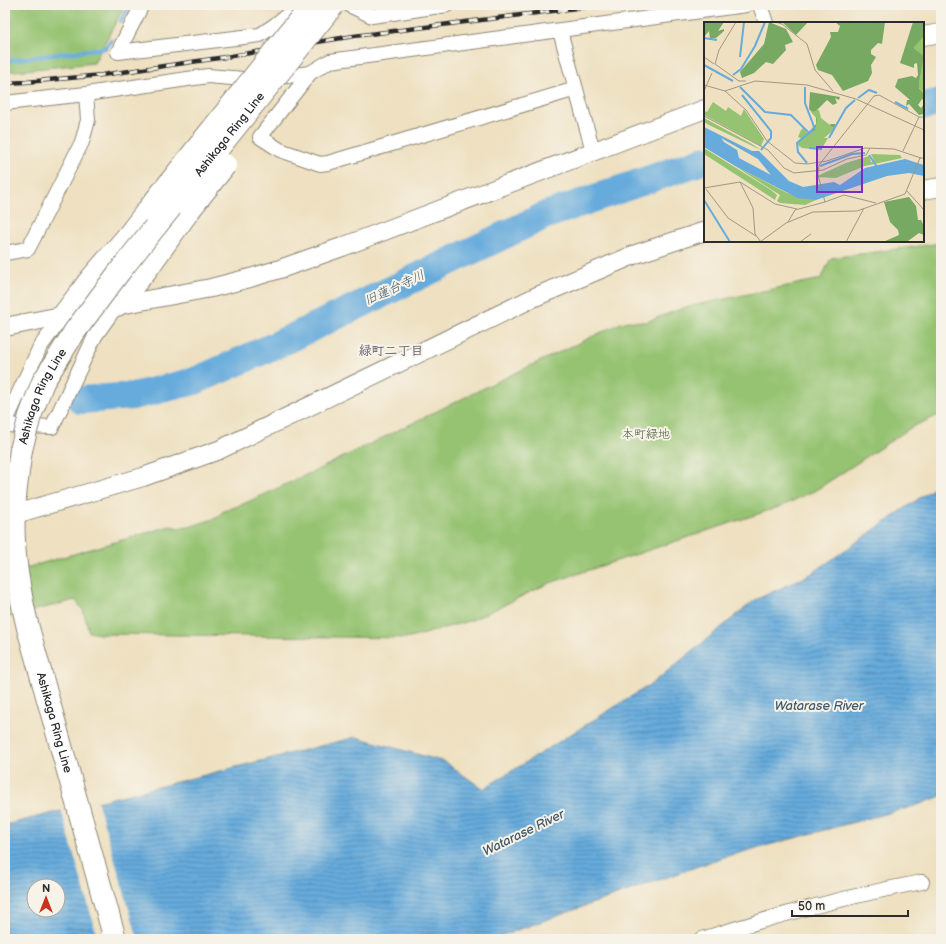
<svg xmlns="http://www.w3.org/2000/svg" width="946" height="944" font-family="'Balsamiq Sans','Klee One',sans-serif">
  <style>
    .park { fill: #95c371; stroke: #60774e }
    .water { fill: url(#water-rules); stroke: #486b84; fill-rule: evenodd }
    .pier { fill: #eee0c0 }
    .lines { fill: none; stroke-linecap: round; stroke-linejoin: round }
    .stream { stroke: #66abdc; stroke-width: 4.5 }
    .river { stroke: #66abdc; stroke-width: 28 }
    .minor-casing { stroke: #8c8676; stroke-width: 16 }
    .tertiary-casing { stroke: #8c8676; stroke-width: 20 }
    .primary-casing { stroke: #8c8676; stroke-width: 24 }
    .minor { stroke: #fff; stroke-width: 14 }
    .tertiary { stroke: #fff; stroke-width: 18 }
    .primary { stroke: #fff; stroke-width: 22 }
    .rail-casing { stroke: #2b2b2b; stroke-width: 4.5 }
    .rail { stroke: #f7f3e8; stroke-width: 3; stroke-dasharray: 9; stroke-linecap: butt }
    .primary-bridge-casing { stroke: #8c8676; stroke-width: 24; stroke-linecap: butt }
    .primary-bridge { stroke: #fff; stroke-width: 22 }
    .labels { text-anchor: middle; stroke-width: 4; stroke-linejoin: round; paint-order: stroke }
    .street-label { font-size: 12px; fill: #2b2b2b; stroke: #f7f3e8 }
    .park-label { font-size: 12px; fill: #4b5940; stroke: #f7f3e8 }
    .water-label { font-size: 13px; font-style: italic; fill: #405869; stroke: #f7f3e8 }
    .neighbourhood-label { font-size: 13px; font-weight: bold; fill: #635c6c; stroke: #f7f3e8 }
    .inset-river { fill: none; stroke: #66abdc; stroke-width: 2 }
    .inset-road { fill: none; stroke: #a09884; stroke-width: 1 }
    .view { fill: #7b2cbf; fill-opacity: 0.15; stroke: #7b2cbf; stroke-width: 2 }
    .inset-edge { fill: none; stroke: #2b2b2b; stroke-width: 2 }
  </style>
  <defs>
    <pattern id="water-rules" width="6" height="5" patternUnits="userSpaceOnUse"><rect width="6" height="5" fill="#66abdc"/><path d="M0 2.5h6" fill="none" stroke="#548bb3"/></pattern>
  </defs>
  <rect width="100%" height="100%" fill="#f7f3e8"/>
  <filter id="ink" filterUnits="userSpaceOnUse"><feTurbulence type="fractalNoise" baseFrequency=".025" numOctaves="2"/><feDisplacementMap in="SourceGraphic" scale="8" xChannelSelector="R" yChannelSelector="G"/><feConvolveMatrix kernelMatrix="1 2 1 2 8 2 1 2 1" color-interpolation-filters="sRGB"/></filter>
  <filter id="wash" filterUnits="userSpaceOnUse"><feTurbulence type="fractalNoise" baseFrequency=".012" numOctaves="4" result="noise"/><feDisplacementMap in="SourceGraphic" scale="16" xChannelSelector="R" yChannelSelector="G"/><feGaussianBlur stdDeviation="0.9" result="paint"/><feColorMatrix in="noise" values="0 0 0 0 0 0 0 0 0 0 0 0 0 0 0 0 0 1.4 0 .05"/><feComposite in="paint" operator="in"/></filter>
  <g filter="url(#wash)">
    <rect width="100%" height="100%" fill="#eee0c0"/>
    <path class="park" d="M5,5h120l-31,58 -89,9z
      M941,243v171l-29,13 -96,63 -34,16 -235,78 -45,22 -30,14 -62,18 -311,-4 -10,-2 -6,-22 -8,-10 -70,18v-44l165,-48 8,2 11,-1 27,-9 6,-6 21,-8 76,-35 175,-86 127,-60 7,-2 18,1 40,-15 135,-28 10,-21z"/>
    <path class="water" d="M941,483v313l-23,9 -194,52 -232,82h-487v-114l351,-88 89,25 38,27 170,-106 102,-83 56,-26zM34,886h24v24h-24z"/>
    <path class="pier" d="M97,800l41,139h-40l-37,-130z"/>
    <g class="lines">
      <path class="stream" d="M121,21l9,-16
        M5,61l100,-13 6,-7"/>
      <path class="river" d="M923,106l18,-4
        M81,400l52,-4 62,-15 79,-35 272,-131 159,-55"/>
    </g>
  </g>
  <g filter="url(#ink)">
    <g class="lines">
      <g class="minor-casing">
        <path id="minor" d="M142,5l-24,47 142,-17 15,-10 25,-20
          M349,5l23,11 75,-11
          M760,5l6,18
          M560,31l33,120
          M310,73l-50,64 20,13 40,14 8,-1 248,-74
          M5,103l81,-9 122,-18 47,4 55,-7 20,-12 416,-56
          M5,253l23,-4 54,-107 6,-22 -2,-26
          M5,423l35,-76 23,-31
          M5,425l47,2 43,-91 22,-31
          M702,939c72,-23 146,-43 220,-57"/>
      </g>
      <g class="tertiary-casing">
        <path id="tertiary" d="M923,36l18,-3
          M923,190l18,-3
          M109,307l102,-19 39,-10 30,-9 62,-22 363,-138
          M5,327l71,-14
          M5,517l138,-40 76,-27 316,-153 101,-43 69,-23"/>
      </g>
      <g class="primary-casing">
        <g id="primary">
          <path d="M117,305l29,-35 44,-61"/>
          <path d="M63,316l28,-37 37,-43 20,-26"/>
          <path id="s1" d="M21,450c-4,29 -9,60 -7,90 1,30 7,59 14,88l87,311"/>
        </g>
      </g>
      <use href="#minor" class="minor"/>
      <use href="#tertiary" class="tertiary"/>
      <use href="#primary" class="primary"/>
      <g class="rail-casing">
        <path id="rail" d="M5,83l21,-1 76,-7 117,-17 135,-22 246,-31"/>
      </g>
      <use href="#rail" class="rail"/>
      <g class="primary-bridge-casing">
        <g id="primary-bridge">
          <path d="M190,209l35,-44"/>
          <path d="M148,210l149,-187 19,-18"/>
          <path id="s2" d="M21,450l9,-34 13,-34 32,-51 48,-64 210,-262"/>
        </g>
      </g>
      <use href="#primary-bridge" class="primary-bridge"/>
    </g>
  </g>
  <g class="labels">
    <g class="street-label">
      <text dy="4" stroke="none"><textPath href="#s2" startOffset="382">Ashikaga Ring Line</textPath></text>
      <text dy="4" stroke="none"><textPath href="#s2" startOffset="58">Ashikaga Ring Line</textPath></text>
      <text dy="4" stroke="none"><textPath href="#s1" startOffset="278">Ashikaga Ring Line</textPath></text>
    </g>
    <g class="park-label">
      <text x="646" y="438">本町緑地</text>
    </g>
    <g class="water-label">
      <text transform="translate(394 287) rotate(-25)" y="5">旧蓮台寺川</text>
      <text x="819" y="710">Watarase River</text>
      <text transform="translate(523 832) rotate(-26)" y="5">Watarase River</text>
    </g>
    <g class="neighbourhood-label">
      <text x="391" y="355">緑町二丁目</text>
    </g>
  </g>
  <g transform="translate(704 22)">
    <rect width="220" height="220" fill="#eee0c0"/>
    <path d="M0,96l48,26 9,6 -52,-25 -5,-3z" fill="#95c371"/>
    <path d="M0,0h20l-6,9 6,-2v2l-8,7 -6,1 -1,-8 -5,6zM65,0l17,7 7,13 -8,3 1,5 -13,14 -7,-2 -12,11 -12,5 -2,-6 24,-28zM78,0h26l-12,13zM131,0h50l-3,22 -4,-1 -7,7v4l5,3 -5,8 1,8 -4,8 -25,10 -11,-16 -14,-5 -2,-5 15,-28 -1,-5h8l2,-6zM209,0h11v65l-5,1 5,6v7l-2,-2 -4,6 3,3 3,-4v10l-5,1 -10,-11 -3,2 3,3 -3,-2 1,-7h3l-15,-13 3,-8 14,-3 4,2 2,-3 -1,-12 -3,1v4l-14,-5zM106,70l30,5 -1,3 -4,-2 2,5 -4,2 -6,-5 -10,10 7,19 7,-5h5l-4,6 -31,13 -2,4v-7l5,-2 12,-14v-8l-7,-7zM205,175l7,9 2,14h3l3,6v9l-5,-2 -11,8 -25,1 16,-7 -1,-5 -8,-8 -6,-20z" fill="#78a963"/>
    <path d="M31,144l52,27 29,7 -11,5 -25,-2 -3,-2 3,-6z" fill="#95c371"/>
    <path d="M220,14v57l-5,-5v-7l5,-25 -11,-8zM9,80l13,9 2,-4 13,9 3,-7 20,30 -3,7 -57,-31v-4l3,1zM115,88l2,8 14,11 -11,9h4l-7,12 -19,-2 -5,-4 5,-5 -4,-2 3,-7 2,-2 5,6 7,-4 2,-11 -6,-7zM0,126l67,42 6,5 -2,5 -71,-46zM167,132l29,1 2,3 -37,8 -29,12 -21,-1 31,-14 23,-7 2,6 4,1z" fill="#95c371"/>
    <path d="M0,105l48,24h7l30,30 14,6 31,-5 6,3 25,-17 40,-9 19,6v11l-15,-3 -22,3 -71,24 -18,-2 -63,-32 -31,-19zM17,116l37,21 13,16 -32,-17 -2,-8 -13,-8z" fill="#66abdc" fill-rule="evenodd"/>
    <path class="inset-river" d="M0,16l13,2M36,35l4,-35M0,43l29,16M29,53l8,-6 14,-23 10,-24M36,65l25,25 26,3 18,18M101,65v16l8,21 1,4 -5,5M38,73l29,36v7l-10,12M154,76l11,-8 8,3M191,80l13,7M125,116l17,-30 9,-8M105,126l13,1M165,133l8,12M103,141l-9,-11 -1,-9 12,-10M116,144l32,-12 13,-1M0,178l26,42"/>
    <path class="inset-road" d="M32,0l-17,28 -4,14 24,17h7M71,0l7,2 25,20 8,26 18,21M0,35l10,7M0,63l21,6 30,-10 52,4 49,14 68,31M0,69l8,-18M21,69l21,19 21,31 28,22 12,1 20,-3 38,-13 29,1 27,9M0,94l64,34 16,18 10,5 29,-3 24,-11 19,-4 4,-7M199,129l16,-34M36,160l35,22 22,5M0,166l36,-6 13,26 2,26 6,8M2,167l22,29 28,18M203,169l17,19M121,180l19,-7 32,8M84,200l7,-12 30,-8 -7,-27 1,-10 55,-69 5,-1 40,22h5M56,220l26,-19 27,-11 44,-1 48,-17 15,-36h4M96,220l11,-8M142,220l18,-34"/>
    <path class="view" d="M113,125h45v45h-45z"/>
    <rect width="220" height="220" class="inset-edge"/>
  </g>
  <rect width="946" height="944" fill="none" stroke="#f7f3e8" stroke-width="20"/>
  <g transform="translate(46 898)"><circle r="19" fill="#f7f3e8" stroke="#a5a39c"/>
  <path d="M0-3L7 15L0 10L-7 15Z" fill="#c8321e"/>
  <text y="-6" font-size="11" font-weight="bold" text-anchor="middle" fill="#2b2b2b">N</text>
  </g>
  <path d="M792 910v6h116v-6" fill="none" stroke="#2b2b2b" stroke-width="2"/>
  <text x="798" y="910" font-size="12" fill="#2b2b2b" stroke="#f7f3e8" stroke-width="3" paint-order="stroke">50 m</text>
</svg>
